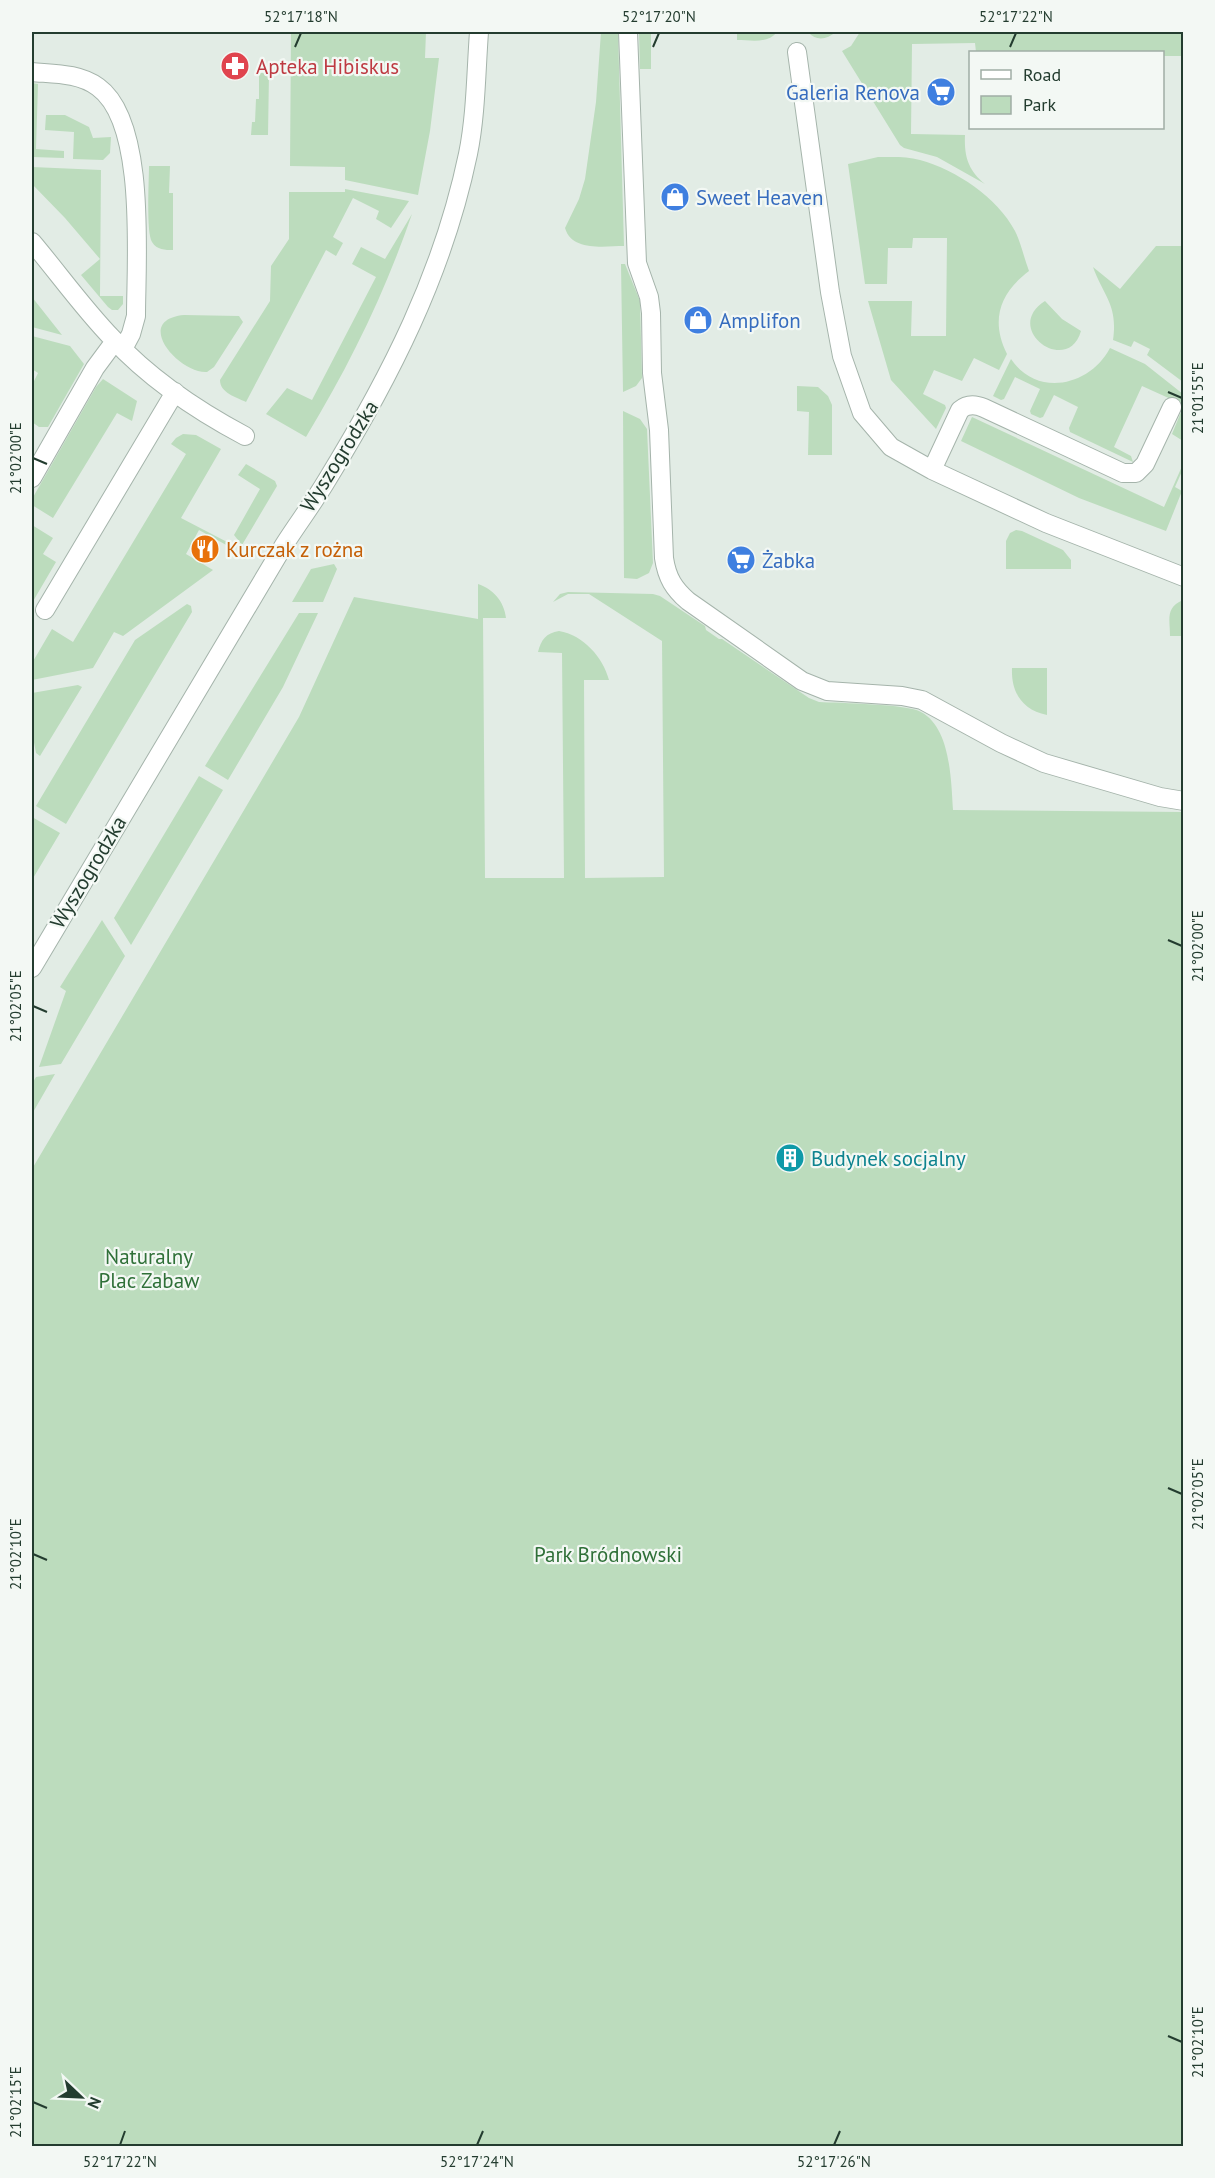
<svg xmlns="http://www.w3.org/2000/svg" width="1215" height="2178" font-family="'PT Sans',sans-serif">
  <rect width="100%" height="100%" fill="#e2ece5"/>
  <path fill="#bcdcbd" d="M291,32H426L425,58H439L430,131L418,195L345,180V167L290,166Z
    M601,32H618L624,246C605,246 572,252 565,228L579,199L585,179L596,102Z
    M639,32H651V69H640Z
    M737,32H777C768,44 751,40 737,40Z
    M808,32H836C827,39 817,42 808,32Z
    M860,32H1183V56H1163L1162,52H976L975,43L912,44L911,134L965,135C964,156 968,170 985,184L937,157L904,148L900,145L842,51L851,46Z
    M259,73H269L268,135H251L252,122H255L256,99H259Z
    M32,83L38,84L36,149L64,151V158L32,157Z
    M46,115H65L89,127L93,138L111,137L110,153L103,160L73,159L74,132L45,130Z
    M878,157C892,157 906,156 920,160C956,170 997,197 1015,231C1021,243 1024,258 1029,271C1000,293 990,320 1007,354L999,370L974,358L962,381L934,370L923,394L945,405L946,408L936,429L891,380L868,301H912L911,336H946L947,238H913L912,248H888L887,284H865L848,164Z
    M149,166H170L169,193H173V250C165,250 157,250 152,242C146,232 149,181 149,166Z
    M32,167L101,170L100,296H123V304L118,310H112L108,307L81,275L100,259L65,218L32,184Z
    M345,189L409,201L391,228L376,219L379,211L353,198L333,237L343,243L336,256L326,250L246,402C236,397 220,393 220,380L270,301L271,266L289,239V192H345Z
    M412,214C384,295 350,364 306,437L266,414L287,388L312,400L376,277L352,264L361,247L385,259Z
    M1156,246H1183V382L1147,355L1150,349L1134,341L1131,347L1113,340C1118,305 1104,297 1093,267L1120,289Z
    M621,264H625L640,301L642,378L636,386L623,392Z
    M32,297L62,335L32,327Z
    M1045,301L1062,319L1081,331C1068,377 1001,329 1045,301Z
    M184,315L239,316L243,322L214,367L207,372C179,374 132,320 184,315Z
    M32,336L70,346L84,364L48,427H39L32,422V385L38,373L32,369Z
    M1110,348L1145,364L1183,394L1184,405L1142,386L1114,447L1131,456L1133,462L1070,432L1069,428L1078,407L1054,395L1043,417L1040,418L1031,414L1030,411L1040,389L1015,377L1004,399L1001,400L993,396L1011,359C1037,398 1090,386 1110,348Z
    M103,379L137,401L132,421L117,413L53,518L32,505V499L96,387Z
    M797,386L818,387L828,396L832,405V455H808L809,412L797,411Z
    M1183,407L1184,441H1183L1172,434Z
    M623,411L640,419L647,429L653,563L649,573L637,579L624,578Z
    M972,417L1164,507L1183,464V469L1175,487L1182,491L1166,531L1079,498L961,441Z
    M183,434L196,435L221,449L181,518L229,543L228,546L199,530L186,554L213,570L123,636L114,632L93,668L32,680V663L52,629L73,642L186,454L171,444L176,438Z
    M246,464L275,481L277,486L242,545L234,535L260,489L238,475Z
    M32,525L53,538L43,554L56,562L32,603Z
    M1016,530L1022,531L1063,550L1071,560V569H1006V541L1010,533Z
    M334,564L337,569L323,602H292L311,569Z
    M478,584C493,589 504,601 506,618H483L485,878H564L562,653L538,652C541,640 546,633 559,631C583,635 603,657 609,680H584L585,878L664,877L662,641L589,594H568L553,602L560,594L568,592L653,594L660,596L705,626L706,630L719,639H722L809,698L819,702C839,703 908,704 921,712C951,728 951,781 953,810L1183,812V2146H32V1169L299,717L354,597L478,619Z
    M1183,600V636H1170C1170,619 1165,608 1183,600Z
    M187,604L191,606L192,612L66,824L36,806L135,640Z
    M299,613H318L283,687L228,780L205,766Z
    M1012,668H1047V715C1022,710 1011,692 1012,668Z
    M78,685L82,687L40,756L36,753L32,732V693Z
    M199,776L223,790L131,945L114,918Z
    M32,817L60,833L32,880Z
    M102,920L125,956L61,1064L39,1067L66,991L60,987Z
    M55,1074L32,1114V1084L36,1077Z"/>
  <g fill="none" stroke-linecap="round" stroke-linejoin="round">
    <g stroke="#a5b4ab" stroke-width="20">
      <path id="street" d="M628,32L637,263L649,297L651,313L652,373L659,430L664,558C667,578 674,589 688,601L802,681L827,691L902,696L922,700L1001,743L1044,763L1160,797L1184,801
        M797,52L830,292L842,356L862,413L891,447L932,470L1046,523L1184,577
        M32,72C54,74 79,73 98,87C147,122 136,261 136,316L131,334L123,349
        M32,242C59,274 83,308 112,338C149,378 196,410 245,436
        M932,470L960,410C967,404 975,404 984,408L1123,473H1136L1145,464L1172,407
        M32,478L95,368L115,341
        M45,610L175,392
        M32,968L284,545C298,523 314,502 327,480C390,377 443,274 468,154C476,115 476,72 479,32"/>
    </g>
    <use href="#street" stroke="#fff" stroke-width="18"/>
  </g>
  <path fill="none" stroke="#233c2f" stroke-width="2" d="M295,47L301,33M653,47L659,33M1010,47L1016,33M1168,392L1182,398M33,458L47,464M1168,940L1182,946M33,1006L47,1012M1168,1488L1182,1494M33,1554L47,1560M1168,2036L1182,2042M33,2102L47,2108M120,2145L125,2131M477,2145L483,2131M834,2145L840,2131"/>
  <defs>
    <g id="pharmacy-disc" transform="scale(1.5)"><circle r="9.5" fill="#e0444e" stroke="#f3f8f4"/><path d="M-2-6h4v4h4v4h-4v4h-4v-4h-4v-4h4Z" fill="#fff"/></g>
    <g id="supermarket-disc" transform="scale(1.5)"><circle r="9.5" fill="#3f7fe0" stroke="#f3f8f4"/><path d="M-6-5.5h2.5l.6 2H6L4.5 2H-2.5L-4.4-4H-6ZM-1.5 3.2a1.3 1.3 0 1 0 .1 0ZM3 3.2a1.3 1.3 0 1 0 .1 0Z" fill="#fff"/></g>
    <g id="shop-disc" transform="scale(1.5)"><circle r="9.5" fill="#3f7fe0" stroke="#f3f8f4"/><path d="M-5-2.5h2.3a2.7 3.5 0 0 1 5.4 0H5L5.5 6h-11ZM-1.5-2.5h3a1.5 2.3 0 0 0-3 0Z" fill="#fff"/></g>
    <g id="restaurant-disc" transform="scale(1.5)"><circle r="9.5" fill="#e8710a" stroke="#f3f8f4"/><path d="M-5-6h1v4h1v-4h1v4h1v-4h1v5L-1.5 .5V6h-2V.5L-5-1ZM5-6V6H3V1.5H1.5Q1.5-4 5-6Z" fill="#fff"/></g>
    <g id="building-disc" transform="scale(1.5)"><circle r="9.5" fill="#0f9aa8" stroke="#f3f8f4"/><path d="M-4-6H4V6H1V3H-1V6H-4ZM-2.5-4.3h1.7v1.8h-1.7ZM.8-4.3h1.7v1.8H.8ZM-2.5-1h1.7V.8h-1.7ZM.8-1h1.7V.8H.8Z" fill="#fff"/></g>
  </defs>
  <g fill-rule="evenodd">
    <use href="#pharmacy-disc" x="235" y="66"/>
    <use href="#supermarket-disc" x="941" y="92"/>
    <use href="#shop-disc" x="675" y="197"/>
    <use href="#shop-disc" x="698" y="320"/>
    <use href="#restaurant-disc" x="205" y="549"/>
    <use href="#supermarket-disc" x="741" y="560"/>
    <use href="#building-disc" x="790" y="1158"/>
  </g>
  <g text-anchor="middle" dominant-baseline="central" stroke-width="4.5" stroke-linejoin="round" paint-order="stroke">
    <g font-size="21" fill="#be3a42" stroke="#f3f8f4" text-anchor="start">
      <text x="256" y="66">Apteka Hibiskus</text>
    </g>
    <g font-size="21" fill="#366cbe" stroke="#f3f8f4" text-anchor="start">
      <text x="920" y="92" text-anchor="end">Galeria Renova</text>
      <text x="696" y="197">Sweet Heaven</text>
      <text x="719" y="320">Amplifon</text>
      <text x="762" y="560">Żabka</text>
    </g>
    <g font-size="21" fill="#233c2f" stroke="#f3f8f4">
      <text transform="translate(339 456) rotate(-58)">Wyszogrodzka</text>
      <text transform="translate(88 872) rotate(-59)">Wyszogrodzka</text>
    </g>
    <g font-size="21" fill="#c56008" stroke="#f3f8f4" text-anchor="start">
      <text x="226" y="549">Kurczak z rożna</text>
    </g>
    <g font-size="21" fill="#0d838f" stroke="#f3f8f4" text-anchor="start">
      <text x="811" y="1158">Budynek socjalny</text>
    </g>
    <g font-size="21" fill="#2f7038" stroke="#f3f8f4">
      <text x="149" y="1256">Naturalny<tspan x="149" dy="24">Plac Zabaw</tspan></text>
      <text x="608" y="1554">Park Bródnowski</text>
    </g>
  </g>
  <rect width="1215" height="2178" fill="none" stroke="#f3f8f4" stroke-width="66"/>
  <rect x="969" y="51" width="195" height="78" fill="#f3f8f4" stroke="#a0ada5" stroke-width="1.5"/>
  <rect x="981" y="70" width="30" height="9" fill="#ffffff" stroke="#a0ada5" stroke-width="1.5"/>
  <text x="1023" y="81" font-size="18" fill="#233c2f">Road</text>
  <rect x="981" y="96" width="30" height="18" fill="#bcdcbd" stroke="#a0ada5" stroke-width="1.5"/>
  <text x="1023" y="111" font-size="18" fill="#233c2f">Park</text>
  <g transform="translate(81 2097) rotate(113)" stroke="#f3f8f4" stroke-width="4.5" paint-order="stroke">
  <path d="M0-4.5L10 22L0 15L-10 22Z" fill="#233c2f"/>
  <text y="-9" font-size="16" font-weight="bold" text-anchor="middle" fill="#233c2f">N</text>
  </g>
  <rect x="33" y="33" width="1149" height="2112" fill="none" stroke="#233c2f" stroke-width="2"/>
  <g font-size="15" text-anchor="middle" fill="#233c2f">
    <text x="301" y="22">52°17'18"N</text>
    <text x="659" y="22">52°17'20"N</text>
    <text x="1016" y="22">52°17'22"N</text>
    <text transform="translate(1198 398) rotate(-90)" y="5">21°01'55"E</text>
    <text transform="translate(16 458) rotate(-90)" y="5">21°02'00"E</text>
    <text transform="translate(1198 946) rotate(-90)" y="5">21°02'00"E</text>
    <text transform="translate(16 1006) rotate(-90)" y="5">21°02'05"E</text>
    <text transform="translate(1198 1494) rotate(-90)" y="5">21°02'05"E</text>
    <text transform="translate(16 1554) rotate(-90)" y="5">21°02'10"E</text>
    <text transform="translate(1198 2042) rotate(-90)" y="5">21°02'10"E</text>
    <text transform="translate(16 2102) rotate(-90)" y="5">21°02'15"E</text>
    <text x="120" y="2167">52°17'22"N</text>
    <text x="477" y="2167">52°17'24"N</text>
    <text x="834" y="2167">52°17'26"N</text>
  </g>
</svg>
